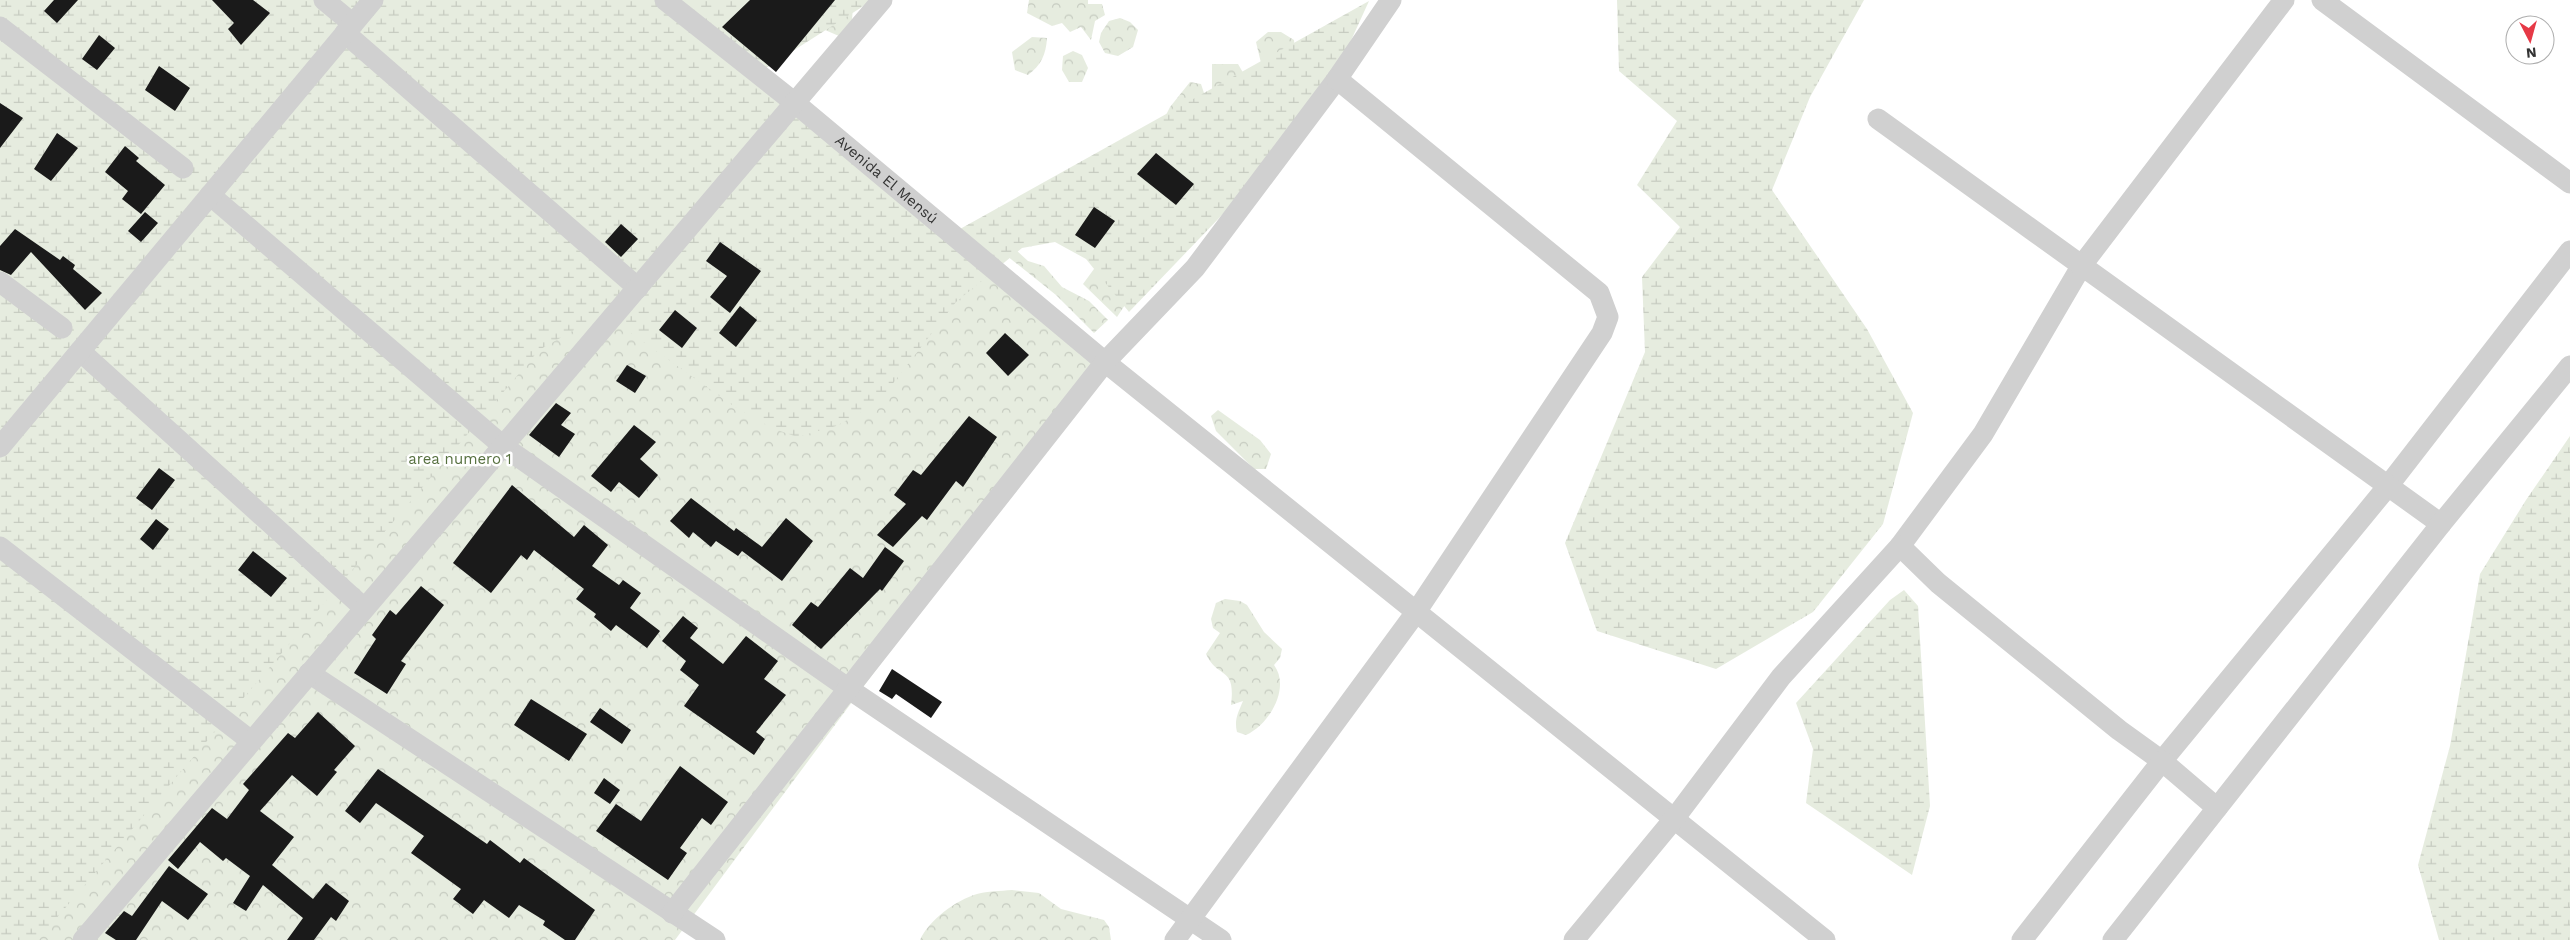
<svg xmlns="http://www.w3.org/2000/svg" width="2570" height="940" font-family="'Work Sans',sans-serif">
  <defs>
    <pattern id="forest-crowns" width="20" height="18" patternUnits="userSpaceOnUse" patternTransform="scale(1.25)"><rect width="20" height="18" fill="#e6ecdf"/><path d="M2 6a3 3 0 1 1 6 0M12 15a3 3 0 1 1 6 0" fill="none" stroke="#c6cbc0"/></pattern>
    <pattern id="wetland-marsh" width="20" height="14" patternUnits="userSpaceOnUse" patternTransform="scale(1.25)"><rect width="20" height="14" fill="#e6ecdf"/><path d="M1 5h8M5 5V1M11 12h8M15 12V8" fill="none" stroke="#c6cbc0"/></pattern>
  </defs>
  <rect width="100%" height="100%" fill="#fff"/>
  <path fill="url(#forest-crowns)" d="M0,0H668L1105,362L675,940H0Z
    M1029,0H1088V4H1102L1105,15L1095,21L1091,40L1081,27L1070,32L1062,23L1052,26L1027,13Z
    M853,6L852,20L839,36L825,30Z
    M1120,18L1130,22L1138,30L1133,47L1118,56L1105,53L1099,42L1101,33L1109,21Z
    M1268,32H1281L1294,40L1295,53L1261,63L1256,42Z
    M1032,37L1047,38C1046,55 1041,65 1028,75L1015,70L1012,52Z
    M1073,51L1082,55L1088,68L1082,82H1069L1062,70L1063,56Z
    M1212,64H1238L1245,76L1212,93Z
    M1190,82L1201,84L1204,93L1162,123L1170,107Z
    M995,231L1028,261L1044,266L1062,287L1089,301L1108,320L1094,333L1056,295L987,240Z
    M1121,232L1158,255L1117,317L1083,284Z
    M1218,410L1260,440L1271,454L1266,469H1254L1216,431L1211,416Z
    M1225,599L1240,601L1247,605L1264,632L1282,649L1280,658L1274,665C1291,688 1269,725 1246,735L1237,732C1234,720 1238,713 1243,701L1231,705C1236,665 1218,680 1206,654L1220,633L1213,628L1211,619L1216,603Z
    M1012,890L1039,893L1061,909L1104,920L1109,927L1111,940H920C929,920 956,900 977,894C988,891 1000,891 1012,890Z"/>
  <path fill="url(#wetland-marsh)" d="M0,0H873L758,73L951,234L1369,1L1322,104L1244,192L1129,312L1086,259L1055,242L1022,248L956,302L877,404L836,426L797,437L772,428L735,407L611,319L576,329L539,350L38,940H0Z
    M1617,0H1864L1810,97L1772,190L1867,329L1913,413L1883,524L1813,612L1716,669L1597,631L1565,543L1645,352L1642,277L1680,227L1637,185L1677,121L1619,71Z
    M2570,436V940H2439L2418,865L2450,746L2480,574L2526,500Z
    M1904,590L1918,606L1930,806L1912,875L1806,803L1813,749L1796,703L1890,600Z"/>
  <path fill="#1a1a1a" d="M54,0H78L57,23L44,11Z
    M212,0H253L270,13L241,45L228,29L234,23Z
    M750,0H835L776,72L722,27Z
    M99,35L115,48L97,70L82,59Z
    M159,66L190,88L175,111L145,90Z
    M0,103L23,118L0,148Z
    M57,133L78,148L51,181L34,169Z
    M125,146L139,158L136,161L165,185L141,214L122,199L128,191L105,172Z
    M1156,153L1194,184L1176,205L1137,174Z
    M1094,207L1115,221L1095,248L1075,235Z
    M145,212L158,223L141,242L128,231Z
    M621,224L638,239L621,257L605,242Z
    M15,229L60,260L63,256L75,265L73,269L102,293L85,310L31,252L11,275L0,270V246Z
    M720,242L761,271L730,313L710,297L727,276L706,261Z
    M740,306L757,320L736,347L719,333Z
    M675,310L697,328L682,348L659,330Z
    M1005,333L1029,355L1008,376L986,353Z
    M627,365L646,376L635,393L616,381Z
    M556,403L571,413L561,425L575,434L559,457L529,435Z
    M969,416L997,437L963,487L956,481L927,520L922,516L893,547L877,535L906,504L894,495L913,470L921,475Z
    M634,425L656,442L640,459L658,475L639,498L619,482L611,492L591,476Z
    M159,468L175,480L152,510L136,498Z
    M512,485L574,537L584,525L608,545L592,566L619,585L623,580L641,593L630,608L660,631L647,648L616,625L611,631L594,617L596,614L576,599L584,589L534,550L527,560L521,555L491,593L453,563Z
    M691,498L734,531L736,528L762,547L786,518L813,541L782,581L742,551L738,556L716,541L711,547L693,532L689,538L670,521Z
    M156,519L169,529L153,550L140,539Z
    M885,547L904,561L882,591L880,589L821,649L792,625L811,602L818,607L850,568L863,578Z
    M253,551L287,578L271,597L238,570Z
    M421,586L444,605L401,661L406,664L387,694L354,673L376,639L372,635L390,610L396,615Z
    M683,616L698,628L690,638L723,664L746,636L778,661L764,679L786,695L756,732L765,739L754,755L684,706L699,685L680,670L686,661L662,641Z
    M892,669L942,702L931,718L896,694L892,699L879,691Z
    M531,699L587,734L569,761L514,725Z
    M600,708L631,730L622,744L590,722Z
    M318,712L355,746L334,770L337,772L317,796L292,775L260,811L294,837L272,865L313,899L326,883L349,901L336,921L331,917L314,940H287L303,918L263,885L246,911L233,903L250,876L226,858L223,861L200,842L178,869L168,860L212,808L227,819L249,790L243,784L288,733L295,738Z
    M680,766L728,802L711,825L702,818L680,848L687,853L668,880L596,831L616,804L641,821Z
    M378,769L487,844L490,840L520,863L524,858L595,910L575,940H565L543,925L545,921L519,905L509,918L484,900L473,914L453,899L461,889L411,853L424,836L376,803L360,823L345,811Z
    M604,778L620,790L610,804L594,793Z
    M169,866L208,894L188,920L162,901L136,940H116L105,933L124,911L132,916Z"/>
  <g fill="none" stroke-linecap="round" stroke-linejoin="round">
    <g stroke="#d0d0d0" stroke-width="21">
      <path d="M324,0L353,24"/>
      <path id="s1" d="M665,0L795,103L1105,362L1825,940"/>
      <path d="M2284,0L2082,265L1983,434L1900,546L1938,583L2119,730L2162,761L2388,486L2570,251"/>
      <path d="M2322,0L2570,183"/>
      <path d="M0,27L183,168"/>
      <path d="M345,33L638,288"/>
      <path d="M1878,119L2441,524"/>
      <path d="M210,195L503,446L849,689L1221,940"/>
      <path d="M0,282L62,328"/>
      <path d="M80,351L364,608"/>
      <path d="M0,447L373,0"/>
      <path d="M0,547L251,741"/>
      <path d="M309,673L715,940"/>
      <path d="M672,913L1105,362L1195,268L1337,79L1391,0"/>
      <path d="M83,940L882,0"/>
      <path d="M1175,940L1414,615L1602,333L1608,317L1599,293L1337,79"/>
      <path d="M1574,940L1674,819L1781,677L1900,546"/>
      <path d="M2022,940L2162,761L2217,808"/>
      <path d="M2113,940L2441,524L2570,366"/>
    </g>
  </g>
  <g text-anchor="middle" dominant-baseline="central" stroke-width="5" stroke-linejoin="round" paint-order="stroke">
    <g font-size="15" fill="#333" stroke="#fff">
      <text stroke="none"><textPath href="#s1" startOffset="285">Avenida El Mensú</textPath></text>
    </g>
    <g font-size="15" fill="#56703f" stroke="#fff">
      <text x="460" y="459">area numero 1</text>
    </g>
  </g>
  <g transform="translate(2530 40) rotate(174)"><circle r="24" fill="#ffffff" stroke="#adadad"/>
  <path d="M0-4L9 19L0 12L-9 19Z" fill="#e63946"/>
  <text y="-8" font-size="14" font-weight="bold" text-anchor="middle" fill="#333333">N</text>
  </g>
</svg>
